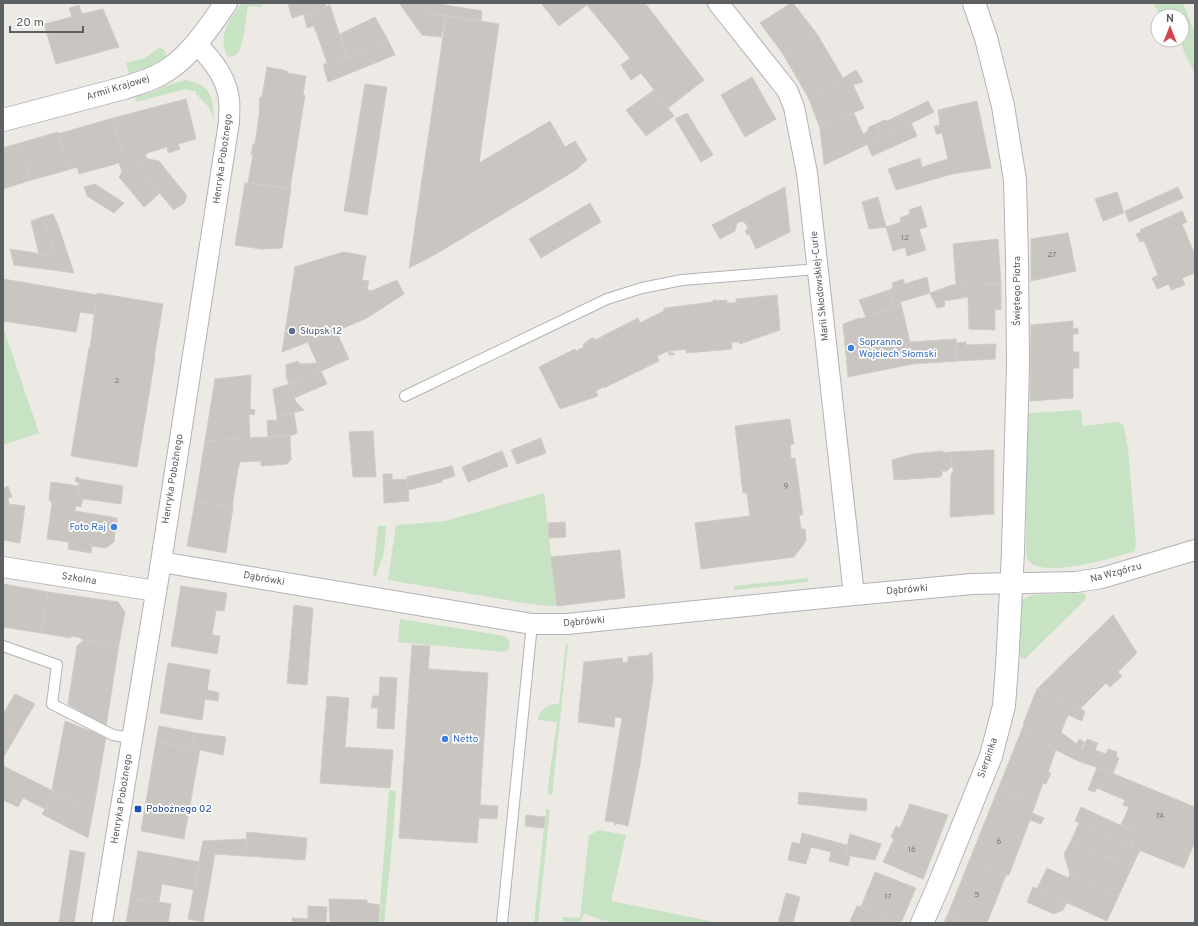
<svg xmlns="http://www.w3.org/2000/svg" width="1198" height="926" font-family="Overpass,sans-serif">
  <rect width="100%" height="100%" fill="#edeae5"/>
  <path fill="#c8e2c4" d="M242,3H263L262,7L248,6C246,18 244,41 239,51C236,55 233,57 228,57C216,36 230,19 242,3Z
    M1153,3H1183L1195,34V73L1185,54L1180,40H1182V16H1161Z
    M160,47L166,52L165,57L150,66L129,74L126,63L145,58Z
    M185,80C209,83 214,97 214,119L208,106L196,94V91H192L186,89L136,102L135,97L155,91L168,85Z
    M3,330H4L39,433L3,445Z
    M1081,410L1083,426L1118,422L1122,424L1124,427L1128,448L1136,543L1135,551C1115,558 1051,576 1032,564C1027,561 1027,556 1026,551L1027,415L1030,413Z
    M544,493L557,606H547L530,604L388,580L396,525L445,521Z
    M378,526H386L385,543L383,556L376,576H373Z
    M808,578V582L734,590V586Z
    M1084,593L1086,596L1085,600L1025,659L1021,658L1020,655V604L1022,600L1031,595Z
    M400,619L505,636C510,640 511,644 508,650L504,652L398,642Z
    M566,643L568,645L552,795L547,794L557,722L538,720C540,708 548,704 559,704Z
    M389,790L396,791L392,846L384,923H379L381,904L380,903Z
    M546,809L550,810L538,923H534Z
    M599,830L626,835L611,901L720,923H614L602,920L601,923H600L601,920L584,913L580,923H564L562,917L580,918L589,835Z"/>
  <path fill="#c9c5c1" stroke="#d1cbc4" d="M288,3H325L326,7L292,18Z
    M399,3H422L429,13L446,16L441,37L422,35Z
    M422,3H433L482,11L481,21L429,13Z
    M541,3H585L587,5L559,26Z
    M590,3H645L704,80L668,108L641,73L631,80L621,65L630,58L587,5Z
    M791,3H793L817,34L783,54L760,23Z
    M79,5L82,14L103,9L119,47L56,64L44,24L72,17L69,8Z
    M330,5L347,58L328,65L314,26L307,28L304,15Z
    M446,16L499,24L479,163L550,121L565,147L575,141L587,160L576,170L436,254L409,268Z
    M375,17L388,40L347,58L340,34Z
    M817,34L843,78L809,99L783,54Z
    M388,40L395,55L328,82L323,65L327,63L328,65L347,58Z
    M267,67L287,71V73L306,76L303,95H305L290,189L248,183L253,155H251L253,144H255L260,108H259L260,97H262Z
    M856,70L863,82L853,85L864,108L820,128L809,99Z
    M752,77L776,119L745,137L721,95Z
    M365,84L387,87L367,215L344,211Z
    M654,90L674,116L646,136L626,110Z
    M186,99L196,139L178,144L180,149L168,153L167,147L147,153L145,156L148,159L138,168L122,150L113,118Z
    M928,101L934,112L881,138L876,124L884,120L887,121Z
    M977,101L991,168L952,174L896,190L888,169L920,158L922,167L948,159L942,133L936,134L934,126L940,125L938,110Z
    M687,113L713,155L701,162L675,119Z
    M854,113L863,134L867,132L869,127L876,124L881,138L824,165L820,128Z
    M113,118L122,150L160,193L144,207L119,177L122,172L119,163L79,174L77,167L68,170L58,134Z
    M911,123L917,136L872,156L867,144Z
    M58,132L68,170L31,180L20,143Z
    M20,143L31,180L3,189V148Z
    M148,159L159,161L187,196L184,203L174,210L138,168Z
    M245,183L291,189L282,248L261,249L235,245Z
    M95,184L124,203L114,213L87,196L84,187Z
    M785,187L790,232L756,249L749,234L747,235L745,231L748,229L746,224L742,221L737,223L735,231L720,239L712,225Z
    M1178,187L1183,198L1129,222L1125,211Z
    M1117,192L1124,213L1103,221L1095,199Z
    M878,197L886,227L869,229L862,202Z
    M590,203L601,222L541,258L529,239Z
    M921,206L927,227L919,229L926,250L907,256L905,247L893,251L886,227L901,222L900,218L910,214L909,210Z
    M1182,211L1187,222L1182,224L1195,255V273L1182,278L1185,285L1171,290L1169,284L1157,289L1152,278L1158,275L1144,241L1140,242L1136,234L1141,232L1140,230Z
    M53,214L59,228L74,273L60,271L42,217Z
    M42,217L55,256L39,254L31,221Z
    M1068,233L1076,271L1031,281V239Z
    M998,239L1001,284L956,285L953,244Z
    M10,249L55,256L60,271L14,265Z
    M343,252L366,256L362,280L369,281L367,290L371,291L397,280L404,294L367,318L308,343V342L282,352L295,267Z
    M927,277L930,293L900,302L901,304L895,306L889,290L893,288L892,283L903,279L905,284Z
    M3,279L97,295L94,314L80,312L76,332L3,321Z
    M1001,284V310L995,309V330L969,329L968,297L944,301L945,306L937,308L930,293L952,285Z
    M889,290L895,306L866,317L859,300Z
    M97,293L163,304L154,358H155L137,467L71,456L89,348H90Z
    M777,295L780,330L740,344V342H731L732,349L686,353V349L670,351V353H674V355H669L668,351L657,356L659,361L604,388L603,387L596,391L598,396L560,409L539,367L575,349L576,351L584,347L583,344L592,338H594L595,340L638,318L640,323L664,311V308L713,302V300H716V301L727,300V303H736V299Z
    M901,304L910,342L913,364L848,377L843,324L860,318V319L875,314Z
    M1073,321V329L1078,328V334H1073V352H1079V368H1073V398L1030,401L1031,325Z
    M336,331L349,359L321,371L308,343Z
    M956,339L957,361L913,364L910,342Z
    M966,342V345L996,344L995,359L957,361L956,343Z
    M298,361L300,364L317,363L321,371L289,384L286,376V365Z
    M321,371L327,384L294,398L289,384Z
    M251,375L250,409L255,410L254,415L249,414L250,438L205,441L215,379Z
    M289,384L296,402L304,410L277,417L273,389Z
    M294,413L297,433L290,436L268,437L267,420L277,421V417Z
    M790,419L794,444L790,445L791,459L795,458L803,515H799L801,529H805L806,541L794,557L701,569L695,523L750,516L747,493H743L735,426Z
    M373,431L376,477H353L349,432Z
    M290,436L291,460L287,464L261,466V461L240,462L238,469L232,507L195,502L205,441L250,438Z
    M541,438L546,453L517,464L511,450Z
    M994,450V514L950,517L951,474L954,470L951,467V452Z
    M502,451L508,466L468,482L462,467Z
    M943,451V453L951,452V467L947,471H942V475L940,477L894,480L892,460L913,454Z
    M452,466L455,476L442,480V482L408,490L407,477Z
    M383,474H392V480L408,479L409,501L384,503Z
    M76,477L80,478V479L123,486L121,504L77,498L79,483L75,481Z
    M51,482L79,486L77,498H83L81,507L76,506L75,511L117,518V531L115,530L114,542L106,548L92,546L91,553L68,549L69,542L47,539L52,503L49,499Z
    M3,484L4,488L8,486L12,497L8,498L9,504L25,506L20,543L3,540Z
    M195,502L233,507L226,553L187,546Z
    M565,522L566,537L549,538L548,523Z
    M620,550L625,598L557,606L551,557Z
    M3,584L48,592L41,633L3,627V629Z
    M181,586L227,593L224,611L216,610L212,635L220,636L217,654L171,646Z
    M48,592L118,602L125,612L119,644L84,640L78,637L71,636V638L41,633Z
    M294,605L313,608L307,685L287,683Z
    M1113,615L1137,653L1118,672L1122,676L1110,687L1106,683L1080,709L1037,689Z
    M84,640L119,644L106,727L68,704L77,646Z
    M412,645L430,646L428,669L488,673L480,805L498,806L497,819L479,818L477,843L399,838Z
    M650,653H652L653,679L640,764L628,826L616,823V825L614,824V822L605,821L622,718L615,717L614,727L578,722L584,662L622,658L623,663L628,662V657L650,655Z
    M168,663L210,670L207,690L217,692L219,694L218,701L205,699L202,720L160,713Z
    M380,677L397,678L394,729L377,728L378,708H371L373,696H379Z
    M1037,689L1085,711L1082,721L1068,715L1061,732L1076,744L1080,739L1085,743L1081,748L1083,749L1078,761L1056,750L1023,727L1024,724H1023Z
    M15,694L35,704L17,734L3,727V714Z
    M327,696L349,698L345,747L393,750L390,788L320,783Z
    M65,721L106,737L93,812L52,790Z
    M159,726L196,733L191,748L156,742Z
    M3,727L17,734L3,758Z
    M1023,727L1056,750L1048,772L1051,773L1046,784L1043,783L1036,803L998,789Z
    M196,733L226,737L223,755L191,748Z
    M1087,739L1098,743L1095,750L1106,754L1108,749L1117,752L1116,757L1119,758L1113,773L1078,761Z
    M156,742L200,749L184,839L141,831Z
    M3,766L55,792L45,809L23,798L18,807L3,800Z
    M1097,767L1195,807V841L1184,868L1131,847L1137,833L1121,825L1129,807L1123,805L1125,800L1097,788L1095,792L1088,790Z
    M998,789L1036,803L1032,813L1044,818L1041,824L1030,820L1009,875H1006L970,859Z
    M55,792L93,812L88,838L42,814Z
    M799,792L867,799L866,811L798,804Z
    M910,804L948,815L923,879L883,862L894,839L891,837L896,826L900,828Z
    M1081,807L1137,833L1131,847L1075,821Z
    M526,815L545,817L544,828L525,826Z
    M1079,823L1131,847L1140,850L1132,867L1108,857L1107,858L1071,841Z
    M247,832L307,838L305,860L245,856Z
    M802,833L847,845L845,855L850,857L848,866L829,861L831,852L811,847L806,864L788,860L792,842L800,844Z
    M850,834L881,844L875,860L845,855Z
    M247,839L245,856L215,854L203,922L188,919L203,841Z
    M1071,841L1107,858L1108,857L1132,867L1118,897L1070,874L1064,854Z
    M70,850L85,853L74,923H59Z
    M138,851L200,862L194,890L162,884L159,902L130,899Z
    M970,859L1006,875L987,923H966L948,914Z
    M1047,868L1068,878L1070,874L1118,897L1107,921L1037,889Z
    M875,872L916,888L901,923L861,907Z
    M1033,887L1067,902L1063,910L1054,914L1027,902Z
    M786,893L800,897L793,923H778Z
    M130,899L159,902L171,904L168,923H126Z
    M329,899L367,900V903L380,905L378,923H330Z
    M308,906L327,907L326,923H292V918L308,919Z
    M857,906L861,907L900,923H849Z
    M948,914L966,923H944Z"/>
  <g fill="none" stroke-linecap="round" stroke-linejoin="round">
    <g stroke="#b0b2b5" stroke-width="12">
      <path id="lane" d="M405,396L607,299L642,288L682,280L818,269
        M3,646L57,665L52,704L113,735L131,738
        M502,923L532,624"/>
    </g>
    <g stroke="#b0b2b5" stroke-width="22">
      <path id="street" d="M718,3L787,90L794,107L807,173L854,595
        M161,562L532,624H567L854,595L972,584L1076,582L1102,578L1195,550
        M3,567L156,591
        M102,923L161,562L229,122C229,115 230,107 229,100C227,78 212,59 196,44"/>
    </g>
    <g stroke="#b1b4b8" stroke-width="24">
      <path id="secondary" d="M3,120L124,88C136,84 148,81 159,75C189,59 207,30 226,3
        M922,923L938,887L991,756L1004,706L1007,666L1013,552L1018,365L1017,259L1015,180L1003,106L986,38L974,3"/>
    </g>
    <use href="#lane" stroke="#fff" stroke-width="10"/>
    <use href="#street" stroke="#fff" stroke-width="20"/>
    <use href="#secondary" stroke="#fff" stroke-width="22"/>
  </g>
  <circle fill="#5c6f8a" stroke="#fff" stroke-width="1.5" cx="292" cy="331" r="4"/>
  <g fill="#3f7fe0" stroke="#fff" stroke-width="1.5">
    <circle cx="851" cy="348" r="4"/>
    <circle cx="114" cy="527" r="4"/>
    <circle cx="445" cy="739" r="4"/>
  </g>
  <rect fill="#1a4fb4" stroke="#fff" stroke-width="1.5" x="134" y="805" width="8" height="8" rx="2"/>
  <g text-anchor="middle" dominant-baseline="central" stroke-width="3.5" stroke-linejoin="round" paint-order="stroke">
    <g font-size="8" fill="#77797a">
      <text x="905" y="238">12</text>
      <text x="1052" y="255">27</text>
      <text x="117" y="381">2</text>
      <text x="786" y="486">9</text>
      <text x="1160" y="816">7A</text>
      <text x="999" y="842">6</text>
      <text x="912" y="850">16</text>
      <text x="977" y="895">5</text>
      <text x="888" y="897">17</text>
    </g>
    <g font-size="10" fill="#5c6063" stroke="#fff">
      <text transform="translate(118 88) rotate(-17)">Armii Krajowej</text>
      <text transform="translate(223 159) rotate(-82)">Henryka Pobożnego</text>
      <text transform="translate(820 286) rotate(-96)">Marii Skłodowskiej-Curie</text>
      <text transform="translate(1017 291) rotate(-90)">Świętego Piotra</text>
      <text transform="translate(173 479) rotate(-81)">Henryka Pobożnego</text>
      <text transform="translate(1116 573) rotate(-15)">Na Wzgórzu</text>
      <text transform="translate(79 579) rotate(9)">Szkolna</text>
      <text transform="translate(264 579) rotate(10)">Dąbrówki</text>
      <text transform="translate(907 590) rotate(-5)">Dąbrówki</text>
      <text transform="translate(584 622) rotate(-5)">Dąbrówki</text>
      <text transform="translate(988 758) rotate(-71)">Sierpinka</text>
      <text transform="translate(122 799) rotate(-81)">Henryka Pobożnego</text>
    </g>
    <g font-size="10" fill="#4e5e75" stroke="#fff" text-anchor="start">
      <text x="300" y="331">Słupsk 12</text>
    </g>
    <g font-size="10" fill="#366cbe" stroke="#fff" text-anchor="start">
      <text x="859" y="342">Sopranno<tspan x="859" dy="12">Wojciech Słomski</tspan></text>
      <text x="106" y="527" text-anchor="end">Foto Raj</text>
      <text x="453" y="739">Netto</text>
    </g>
    <g font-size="10" fill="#164399" stroke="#fff" text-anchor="start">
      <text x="146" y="809">Pobożnego 02</text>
    </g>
  </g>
  <rect width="1198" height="926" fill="none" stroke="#5c6063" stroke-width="8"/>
  <g transform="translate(1170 28)"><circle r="19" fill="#ffffff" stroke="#bebfc1"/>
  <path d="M0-3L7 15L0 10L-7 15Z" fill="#d4444b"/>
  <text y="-6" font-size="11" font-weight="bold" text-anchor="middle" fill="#5c6063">N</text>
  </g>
  <path d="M10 26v6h73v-6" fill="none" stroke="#5c6063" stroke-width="2"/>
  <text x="16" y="26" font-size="12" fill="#5c6063" stroke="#ffffff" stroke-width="3" paint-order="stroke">20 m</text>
</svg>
